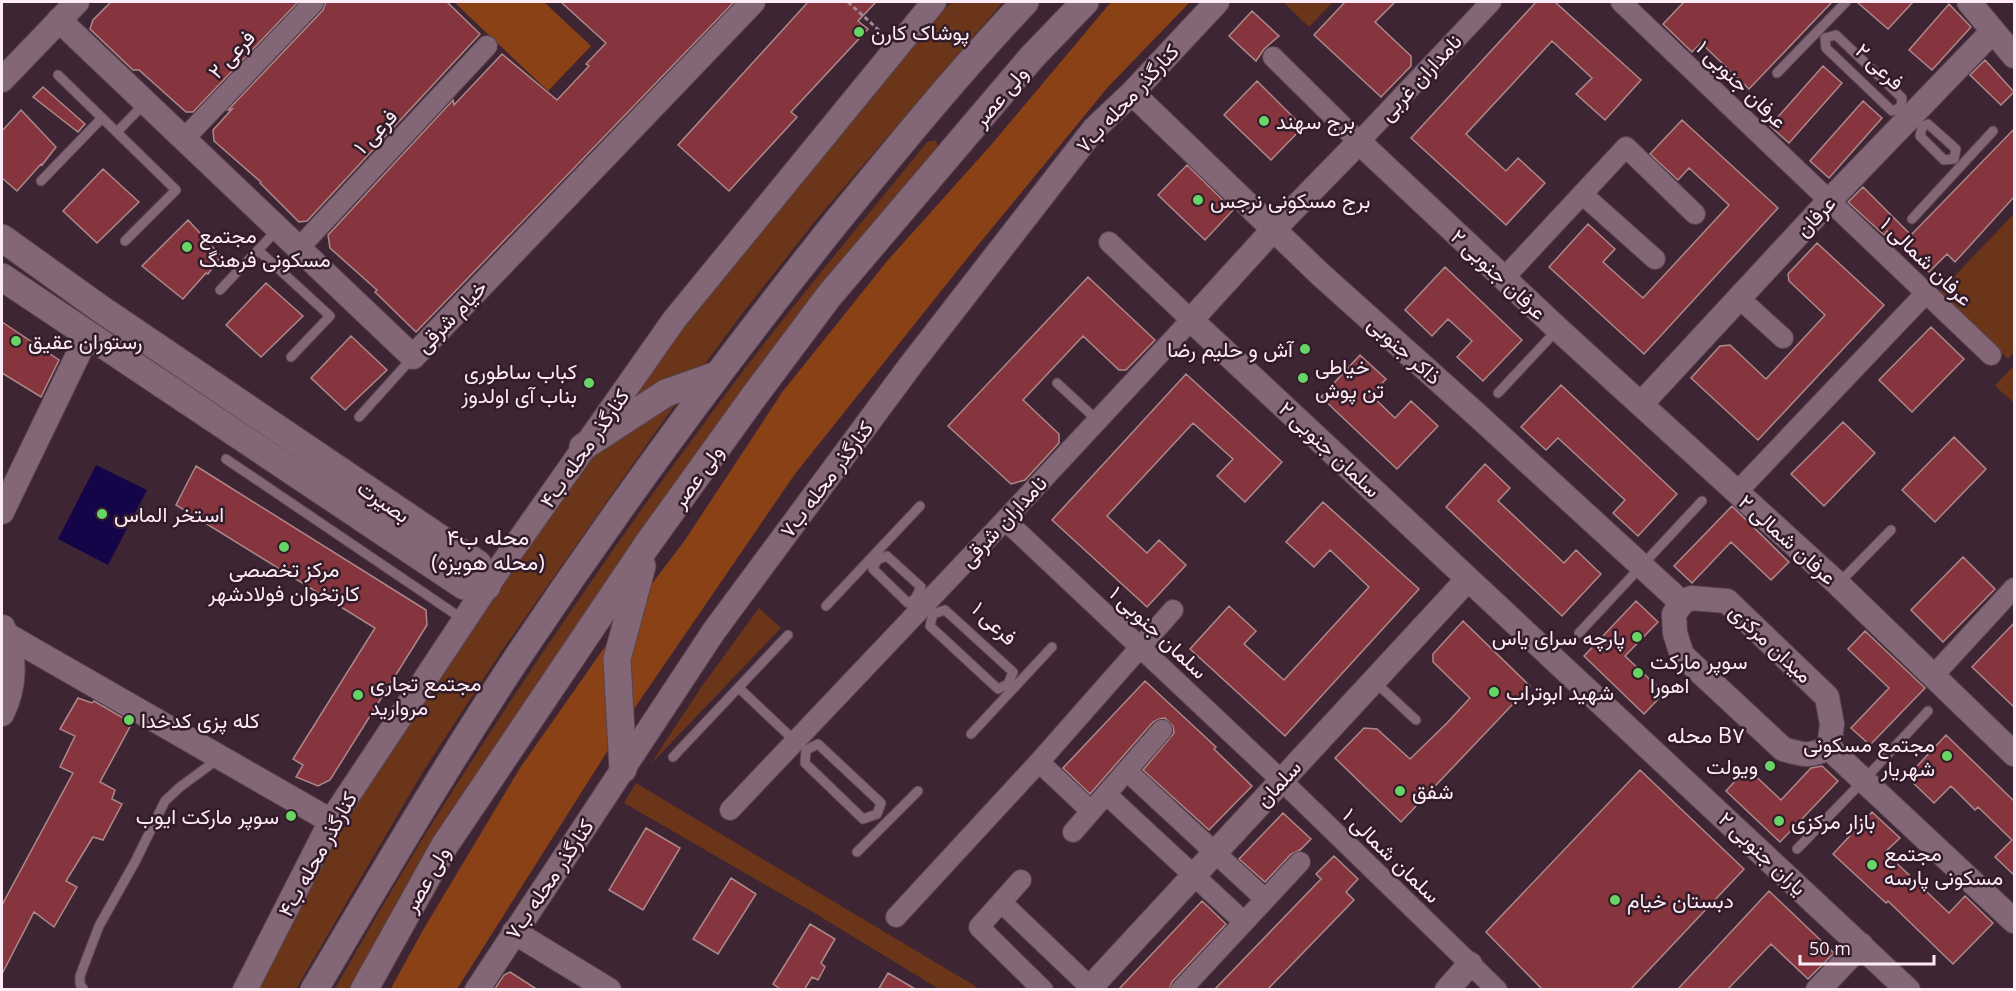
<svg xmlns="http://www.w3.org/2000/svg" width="2016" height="991" font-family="'Open Sans',Vazirmatn,sans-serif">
  <rect width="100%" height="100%" fill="#3e2533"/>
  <path fill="#6a3518" d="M951,2H1003L816,220L738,319L659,427L501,652L424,770L296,989L247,990L314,872L420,702L659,354L828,145L907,55Z
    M1283,2H1333L1309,27Z
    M935,140L940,149L390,924L351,989L334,990C370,928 405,866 443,806C529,670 620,536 716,407C783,316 856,230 927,142Z
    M2014,214V353L2008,359L1938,293Z
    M2014,365V403L1995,386Z
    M759,608L781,628L650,765L702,686Z
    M636,783L980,989H939L816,914L624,803Z"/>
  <path fill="#894115" d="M454,2H544L591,46L548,91Z
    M1111,2H1190L1108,87L961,266L795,474L636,706L457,989L390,990L423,930L520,768L611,638L685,540L783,391L888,260L991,145Z"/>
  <path fill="#140548" d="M96,465L147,490L108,565L58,539Z"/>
  <path fill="#86353e" stroke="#ac898a" stroke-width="1.5" d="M111,2H298L193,112H186L139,70H133L90,29L93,20Z
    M326,2H447L480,34L307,221L299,222L260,183L261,182L214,141L213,130L232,109L228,110L323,10Z
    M561,2H734L416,332L375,292L377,290L330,248L328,235L453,100L454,105L502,54L557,100L589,66L586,64L606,43Z
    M808,2H876L858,21L868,29L791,112L797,117L729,191L678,145Z
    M1345,2H1395L1375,22L1411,56V66L1381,97L1314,35Z
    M1536,2H1555L1641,80L1605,120L1576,94L1592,78L1552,41L1466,134L1506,171L1518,158L1545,183L1506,225L1411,138Z
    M1684,2H1832L1749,89L1701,43L1692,52L1663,24Z
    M1857,2H1913L1888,29Z
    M1949,4L1971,27L1932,70L1909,50Z
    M1252,11L1279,36L1264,49L1256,61L1229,36Z
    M1985,60L2014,92L2001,105L1970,75Z
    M1823,66L1842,83L1789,143L1770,126Z
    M1257,81L1303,127L1271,160L1224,115Z
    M43,87L85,124L78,132L33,97Z
    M1863,101L1882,118L1829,178L1810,161Z
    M21,110L56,147L42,165L41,164L17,191L2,178V131Z
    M1682,120L1778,208L1644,354L1549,267L1588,224L1615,249L1603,262L1643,298L1729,205L1689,168L1678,180L1650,154Z
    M2014,129V197L1955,262L1947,254L1929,272L1887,231L1884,235L1848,202L1863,187L1911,235Z
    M1187,165L1233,210L1205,240L1158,195Z
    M103,169L139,202L97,243L63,211Z
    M188,220L221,256L208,274L206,273L183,299L142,266Z
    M1817,243L1884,305L1758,440L1691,378L1720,346L1730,345L1766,379L1825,315L1789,281L1788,274Z
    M1445,267L1522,340L1483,381L1457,357L1472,341L1448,319L1432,336L1405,310Z
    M1088,277L1155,340L1126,370H1119L1083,336L1023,400L1059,434V443L1025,480L1011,484L948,426Z
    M266,283L303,316L261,357L226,325Z
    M2,322L59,360L41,397L2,373Z
    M1931,327L1964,359L1912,412L1879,380Z
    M351,336L387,370L345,410L311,378Z
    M1360,355L1386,379L1371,395L1395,418L1411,401L1438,426L1397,469L1321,397Z
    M1186,374L1282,462L1245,502L1217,476L1233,459L1193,423L1107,516L1147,553L1159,540L1186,565L1147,607L1052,520Z
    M1561,385L1677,494L1638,536L1613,513L1625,500L1558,438L1546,450L1521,427Z
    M1843,422L1875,453L1824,506L1791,474Z
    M1954,437L1986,469L1935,522L1902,490Z
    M1485,464L1510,488L1498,501L1564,563L1576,550L1601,574L1562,616L1446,507Z
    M196,466L426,610L427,625L330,780L318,786L296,777L303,765L293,759L375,628L176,505Z
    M1323,502L1419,589L1285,736L1190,649L1229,606L1256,631L1244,644L1284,680L1369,587L1330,550L1314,567L1286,542Z
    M1732,506L1789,562L1771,580L1731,542L1692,583L1674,566Z
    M1963,557L1995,589L1943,642L1911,610Z
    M1636,601L1658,622L1625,656L1664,693L1644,714L1584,656Z
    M1463,621L1530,686L1401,822L1335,758L1364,728L1377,729L1410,759L1447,723L1470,698L1433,662V654Z
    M2014,623V707L1972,667Z
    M1865,631L1925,688L1870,745L1851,728L1889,688L1848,649Z
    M1145,681L1216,747L1214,749L1252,786L1209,830L1143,770L1174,733L1173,726L1165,718L1159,719L1153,722L1090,794L1063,768Z
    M78,698L92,703L94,701L132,723L100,782L115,790L112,799L122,804L103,840L93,837L66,881L77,887L54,927L34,912L2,974V905L73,773L60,767L75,736L60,729Z
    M1946,735L2014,801V875L1995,857L2012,840L1978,807L1975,810L1951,786L1934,803L1907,777Z
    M1822,766L1838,781L1780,842L1726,791L1747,768L1781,800L1811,768Z
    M1640,770L1744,869L1630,990H1543L1486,932Z
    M1872,812L1900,838L1885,852L1949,913L1965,896L1993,923L1953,964L1888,901L1886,903L1833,854Z
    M1283,813L1311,839L1300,850L1291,854L1265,882L1239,859Z
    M646,828L680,848L643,910L609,890Z
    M1334,856L1358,879L1346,892L1354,900L1267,990H1214L1321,879L1316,874Z
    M731,878L756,894L718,954L693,939Z
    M1769,891L1834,953L1808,979L1771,944L1727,990H1677Z
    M1202,901L1226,924L1172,982L1169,990H1118Z
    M810,924L835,939L821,963L825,967L818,980L812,977L804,990H782L773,984Z
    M510,972L538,990H494L504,975Z
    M888,973L917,990H878Z"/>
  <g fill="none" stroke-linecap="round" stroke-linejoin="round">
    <g stroke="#58434f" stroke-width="11">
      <path id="service" d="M1825,38L1836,35L1902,98L1901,107
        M1825,38L1826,48L1892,111L1901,107
        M1777,73L1846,2
        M58,75L176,190L125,241
        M1922,127L1928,124L1956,149L1954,159
        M1922,127L1920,136L1944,160L1954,159
        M117,132L144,104
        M41,181L102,118
        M1912,219L1993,131
        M258,250L330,316L291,357
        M220,290L278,229
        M1057,383L1097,420
        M1498,393L1558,329
        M359,417L413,357
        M226,459L464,620
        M887,556L921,587L915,599L908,603L873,569L877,560Z
        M1838,584L1891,530
        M826,606L920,506
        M945,610L1013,672L1008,684L998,689L930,626L933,614Z
        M1579,633L1702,501
        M1375,682L1416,720
        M739,688L797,743
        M971,734L1052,647
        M806,750L818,744L881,803L877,814
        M806,750L805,763L863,819L877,814
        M673,757L788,635
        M1797,849L1863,781L1928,711
        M857,852L918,791
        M84,990L80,984V976L99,926L135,862L165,801L180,787L218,759"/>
    </g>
    <g stroke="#58434f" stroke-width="22">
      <path id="minor" d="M1621,2L1991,355
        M1273,57L1359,142L1491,2
        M184,139L314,2
        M1582,194L1655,259
        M299,248L487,46
        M1504,278L1626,147L1695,214
        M1739,298L1783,338
        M1737,492L1926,293
        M1005,520L1281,780L1497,990
        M1933,676L2014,588
        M1039,762L1091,811
        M1127,771L1265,899
        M1107,795L1244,922
        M730,810L1005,520L1191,320L1109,242
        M1073,832L1162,730
        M1021,880L979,927L1043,990
        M1001,902L1090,987
        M896,917L1039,762L1173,610
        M1181,990L1300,862"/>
    </g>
    <g stroke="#58434f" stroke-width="26">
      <path id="tertiary" d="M1969,2L2014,56
        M59,20L413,357L753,2
        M2,80L77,2
        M1132,93L1320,274L1476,414L1682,603
        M1641,404L1829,201L1993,31
        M2,512L88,334
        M1691,598L1727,601L1827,697L1832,724L1829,748C1808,757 1804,755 1783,749L1682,655L1675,633L1674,614L1682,603Z
        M7,635L331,821
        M2,714C15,688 17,655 3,627
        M1829,748L2014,921
        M514,932L609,990
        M245,990L331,821L487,586L674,320L934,2
        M477,990L714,631L910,366L1094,129L1132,93L1217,2
        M1088,990L1468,579
        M1447,990L1470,964
        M1818,990L1861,945
        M1908,990L1191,320L1273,230L1359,142L1558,329L1838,584L2014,754"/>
    </g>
    <g stroke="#58434f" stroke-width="29">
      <path id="secondary" d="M2,238L101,309L478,564L487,586H464L2,277
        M583,447L666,393L717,375
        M623,769L617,659L642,566
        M314,990C381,877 447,764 519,655C618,507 723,364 834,225C896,149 958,73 1025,2
        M364,990L445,845L647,545L755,395L829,296L1032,57L1085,2"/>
    </g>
    <path stroke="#9f8a95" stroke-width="3" stroke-dasharray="4.5 3" stroke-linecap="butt" d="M848,2L882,33"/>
    <use href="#service" stroke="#846777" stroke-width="9"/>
    <use href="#minor" stroke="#846777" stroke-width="20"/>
    <use href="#tertiary" stroke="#846777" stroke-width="24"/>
    <use href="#secondary" stroke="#846777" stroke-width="27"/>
  </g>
  <g fill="#68d465" stroke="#331c29" stroke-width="2">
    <circle cx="859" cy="32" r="6"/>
    <circle cx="1264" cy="121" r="6"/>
    <circle cx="1198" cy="200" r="6"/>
    <circle cx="187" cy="247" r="6"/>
    <circle cx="16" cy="341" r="6"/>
    <circle cx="1305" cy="349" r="6"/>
    <circle cx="1303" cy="378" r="6"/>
    <circle cx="589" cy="383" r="6"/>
    <circle cx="102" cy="514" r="6"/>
    <circle cx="284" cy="547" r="6"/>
    <circle cx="1637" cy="637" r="6"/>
    <circle cx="1638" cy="673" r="6"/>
    <circle cx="1494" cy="692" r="6"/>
    <circle cx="358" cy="695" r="6"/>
    <circle cx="129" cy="720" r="6"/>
    <circle cx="1947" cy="756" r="6"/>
    <circle cx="1770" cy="766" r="6"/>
    <circle cx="1400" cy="791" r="6"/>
    <circle cx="291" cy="816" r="6"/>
    <circle cx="1779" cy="821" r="6"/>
    <circle cx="1872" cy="865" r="6"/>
    <circle cx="1615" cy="900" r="6"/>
  </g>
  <g text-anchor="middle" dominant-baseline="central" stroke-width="5" stroke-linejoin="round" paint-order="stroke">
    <g font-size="21" fill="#fdecf5" stroke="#331c29" text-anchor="start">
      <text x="871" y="32">پوشاک کارن</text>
      <text x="1276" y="121">برج سهند</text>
      <text x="1210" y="200">برج مسکونی نرجس</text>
      <text x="199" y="235">مجتمع<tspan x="199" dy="24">مسکونی فرهنگ</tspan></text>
      <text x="28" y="341">رستوران عقیق</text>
      <text x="1293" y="349" text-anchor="end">آش و حلیم رضا</text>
      <text x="1315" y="366">خیاطی<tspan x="1315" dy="24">تن پوش</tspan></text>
      <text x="577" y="371" text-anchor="end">کباب ساطوری<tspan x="577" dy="24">بناب آی اولدوز</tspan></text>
      <text x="114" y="514">استخر الماس</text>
      <text x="284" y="569" text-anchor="middle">مرکز تخصصی<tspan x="284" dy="24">کارتخوان فولادشهر</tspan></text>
      <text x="1625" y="637" text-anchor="end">پارچه سرای یاس</text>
      <text x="1650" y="661">سوپر مارکت<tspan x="1650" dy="24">اهورا</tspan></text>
      <text x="370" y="683">مجتمع تجاری<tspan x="370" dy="24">مروارید</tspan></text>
      <text x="1506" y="692">شهید ابوتراب</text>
      <text x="141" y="720">کله پزی کدخدا</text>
      <text x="1935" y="744" text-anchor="end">مجتمع مسکونی<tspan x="1935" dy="24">شهریار</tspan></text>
      <text x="1758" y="766" text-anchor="end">ویولت</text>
      <text x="1412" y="791">شفق</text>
      <text x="279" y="816" text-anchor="end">سوپر مارکت ایوب</text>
      <text x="1791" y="821">بازار مرکزی</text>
      <text x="1884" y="853">مجتمع<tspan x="1884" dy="24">مسکونی پارسه</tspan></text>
      <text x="1627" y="900">دبستان خیام</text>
    </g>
    <g font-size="21" fill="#fdecf5" stroke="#331c29">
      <text transform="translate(231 54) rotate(-47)">فرعی ۲</text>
      <text transform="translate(1880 66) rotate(43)">فرعی ۲</text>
      <text transform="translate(1420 77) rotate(-47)">نامداران غربی</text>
      <text transform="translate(1742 84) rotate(44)">عرفان جنوبی ۱</text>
      <text transform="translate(1000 96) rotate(-50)">ولی عصر</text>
      <text transform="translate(1127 98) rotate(-47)">کنارگذر محله ب۷</text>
      <text transform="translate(375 131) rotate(-47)">فرعی ۱</text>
      <text transform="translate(1815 216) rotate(-47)">عرفان</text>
      <text transform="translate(1927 261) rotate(44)">عرفان شمالی ۱</text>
      <text transform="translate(1499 274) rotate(43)">عرفان جنوبی ۲</text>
      <text transform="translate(451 316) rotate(-46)">خیام شرقی</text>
      <text transform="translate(1405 350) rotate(42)">ذاکر جنوبی</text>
      <text transform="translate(584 448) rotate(-55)">کنارگذر محله ب۴</text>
      <text transform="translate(1330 449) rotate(43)">سلمان جنوبی ۲</text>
      <text transform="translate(697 476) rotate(-54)">ولی عصر</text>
      <text transform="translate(826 479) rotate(-53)">کنارگذر محله ب۷</text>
      <text transform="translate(384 501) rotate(34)">بصیرت</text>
      <text transform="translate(1003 521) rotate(-47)">نامداران شرقی</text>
      <text transform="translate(1788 539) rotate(42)">عرفان شمالی ۲</text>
      <text transform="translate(995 623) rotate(43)">فرعی ۱</text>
      <text transform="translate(1159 632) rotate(43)">سلمان جنوبی ۱</text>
      <text transform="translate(1771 643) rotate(43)">میدان مرکزی</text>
      <text transform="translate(1278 783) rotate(-47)">سلمان</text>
      <text transform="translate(1763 853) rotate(43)">یاران جنوبی ۲</text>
      <text transform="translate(317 854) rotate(-61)">کنارگذر محله ب۴</text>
      <text transform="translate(1392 855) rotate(44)">سلمان شمالی ۱</text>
      <text transform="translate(426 879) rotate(-60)">ولی عصر</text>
      <text transform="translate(549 879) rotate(-56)">کنارگذر محله ب۷</text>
    </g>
    <g font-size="22" fill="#fdecf5" stroke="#331c29">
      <text x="488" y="536">محله ب۴<tspan x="488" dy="25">(محله هویزه)</tspan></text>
      <text x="1706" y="734">محله B۷</text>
    </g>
  </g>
  <rect width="2016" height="991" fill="none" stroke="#fdecf5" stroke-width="6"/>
  <path d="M1800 955v9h134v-9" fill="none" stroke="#fdecf5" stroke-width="3"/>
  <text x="1809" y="955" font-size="18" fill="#fdecf5" stroke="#331c29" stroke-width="4.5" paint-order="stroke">50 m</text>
</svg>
